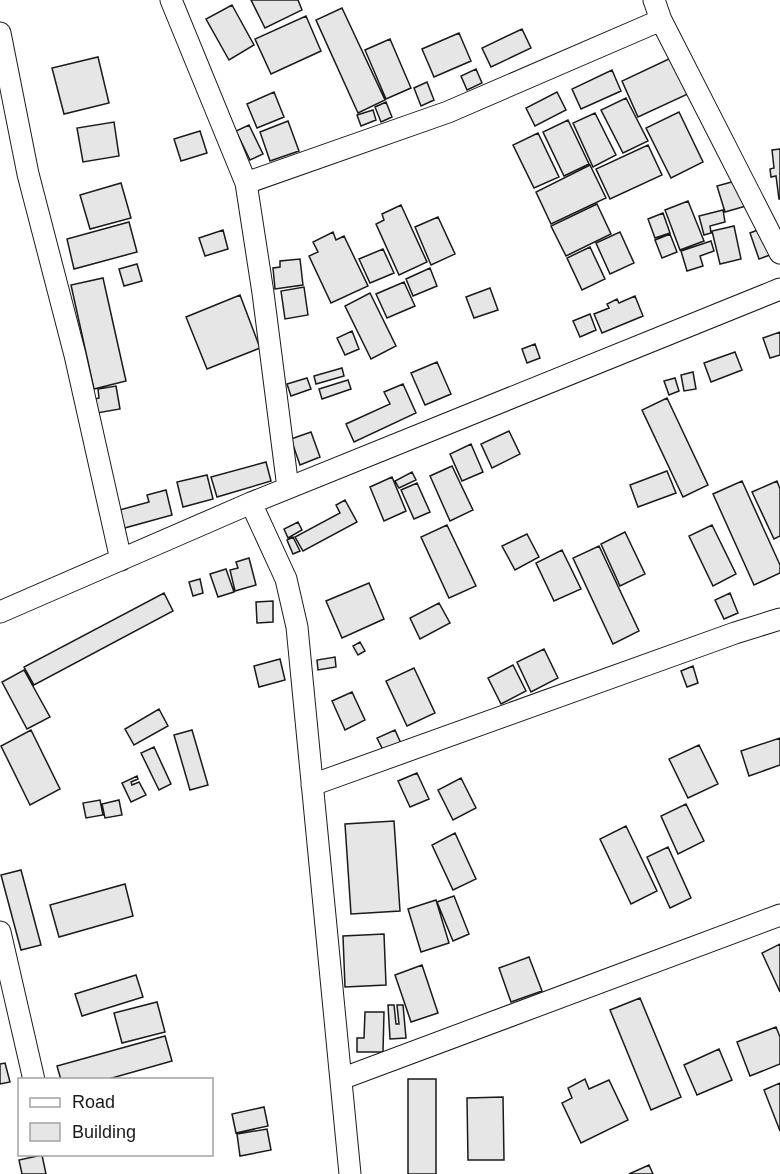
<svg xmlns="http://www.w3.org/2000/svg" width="780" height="1174" font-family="Arial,sans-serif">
  <rect width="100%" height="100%" fill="#fff"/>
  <path fill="#e6e6e6" stroke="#1a1a1a" stroke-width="1.5" d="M251,0H298L302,10L265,28Z
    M232,5L254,45L229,60L206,19Z
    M342,8L385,100L358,113L316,20Z
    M306,16L321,51L271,74L255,39Z
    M522,29L531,48L491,67L482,48Z
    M459,33L471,61L434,77L422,49Z
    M390,39L411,88L386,99L365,50Z
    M98,57L109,103L64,114L52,68Z
    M673,57L690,93L638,117L622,81Z
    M476,69L482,83L467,90L461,76Z
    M612,70L621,91L581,109L572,89Z
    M427,82L434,100L421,106L414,88Z
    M274,92L284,117L257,128L247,104Z
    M557,92L566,110L535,126L526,108Z
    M626,98L648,141L623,153L601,110Z
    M386,102L392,117L381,122L375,107Z
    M373,110L376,120L361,126L357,115Z
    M679,112L703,162L671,178L646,128Z
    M595,113L616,155L593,167L573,123Z
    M568,120L589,164L564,176L543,132Z
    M288,121L299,151L270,161L260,132Z
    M114,122L119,156L83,162L77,128Z
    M249,125L263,154L250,160L236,131Z
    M200,131L207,153L181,161L174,139Z
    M538,133L559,177L534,188L513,145Z
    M648,145L662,175L610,199L596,169Z
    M780,149V199H779L776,176L771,177L770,169L774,168L772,150Z
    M590,165L606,198L551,224L536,192Z
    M739,180L746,206L725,212L717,186Z
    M121,183L131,218L90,229L80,195Z
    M688,201L704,241L680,250L665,210Z
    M597,204L611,234L566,256L551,226Z
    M401,205L427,262L399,275L376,224L384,220L382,214Z
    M723,210L725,222L710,226L711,233L704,235L699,216Z
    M663,213L670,233L655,238L648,219Z
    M438,217L455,254L431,265L415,227Z
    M129,222L137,252L74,269L67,239Z
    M734,226L741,259L720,264L712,231Z
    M760,229L770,255L759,259L750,233Z
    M223,230L228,249L205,256L199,238Z
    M333,232L336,240L344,236L368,286L331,303L309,256L318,252L313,242Z
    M620,232L634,263L610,274L596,243Z
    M670,234L677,252L662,258L655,240Z
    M711,241L714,251L700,256L703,266L687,271L681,251Z
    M590,247L605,279L582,290L567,258Z
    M383,249L394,273L370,283L359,259Z
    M300,259L303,285L275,289L273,268L280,267V261Z
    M137,264L142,281L124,286L119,269Z
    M430,268L437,286L413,296L406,279Z
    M103,278L126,381L94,389L71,285Z
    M404,282L415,306L387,318L376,294Z
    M304,287L308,315L285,319L281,291Z
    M490,288L498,310L474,318L466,297Z
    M370,293L396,346L371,359L345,306Z
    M240,295L260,348L207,369L186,317Z
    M635,296L643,316L602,333L594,314L609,308L607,304L617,299L619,303Z
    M590,314L596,330L580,337L573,321Z
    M352,331L359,349L345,355L337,338Z
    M780,332V355L770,358L763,338Z
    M535,344L540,358L527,363L522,349Z
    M735,352L742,370L711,382L704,363Z
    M437,362L451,394L425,405L411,373Z
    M342,368L344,376L316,384L314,376Z
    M693,372L696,389L684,391L681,375Z
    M307,378L311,389L291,396L287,384Z
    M675,378L679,391L669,395L664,381Z
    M348,380L351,389L322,399L319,389Z
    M403,384L416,413L354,442L346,424L390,404L384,392Z
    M116,386L120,409L97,413L95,399L99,398L98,389Z
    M667,398L708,485L683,497L642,410Z
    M509,431L520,454L492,468L481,444Z
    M311,432L320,457L300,465L291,439Z
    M471,444L483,472L462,481L450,454Z
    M266,462L271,481L217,497L211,477Z
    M452,466L473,510L450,521L430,476Z
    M667,471L676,493L638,507L630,485Z
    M412,472L416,480L399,488L395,481Z
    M207,475L213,499L183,507L177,482Z
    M392,477L406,511L384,521L370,487Z
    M742,481L780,565V573L754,585L713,494Z
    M777,481L780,489V536L774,539L752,492Z
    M417,483L430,512L414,519L401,490Z
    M166,490L172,515L121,529L116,511L149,502L147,495Z
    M345,500L357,522L303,551L295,537L340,513L336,505Z
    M298,522L302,530L288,538L284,529Z
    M447,525L476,586L449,598L421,537Z
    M712,525L736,574L713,586L689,536Z
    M625,532L645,574L620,586L601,544Z
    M527,534L539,557L515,570L502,546Z
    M293,537L300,551L293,554L287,540Z
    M599,546L639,631L613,644L573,558Z
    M562,550L581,589L554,601L536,563Z
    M249,558L256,585L235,591L230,570L238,568L236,562Z
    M226,569L234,592L218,597L210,574Z
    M200,579L203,593L193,596L189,582Z
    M369,583L384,619L342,638L326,601Z
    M164,593L173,611L34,685L24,667Z
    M730,593L738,613L724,619L715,600Z
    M273,601V622L257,623L256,602Z
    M439,603L450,623L420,639L410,618Z
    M360,642L365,651L358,655L353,646Z
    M544,649L558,678L531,692L517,662Z
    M335,657L336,667L318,670L317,660Z
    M280,659L285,680L259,687L254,666Z
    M513,665L526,691L501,704L488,678Z
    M693,666L698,683L687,687L681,671Z
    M414,668L435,713L407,726L386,681Z
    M24,670L50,717L27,729L2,682Z
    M352,692L365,720L345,730L332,701Z
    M159,709L168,726L134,745L125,729Z
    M31,730L60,789L30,805L1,746Z
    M192,730L208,785L190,790L174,735Z
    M395,730L403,748L386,756L377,738Z
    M780,738V765L749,776L741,751Z
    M699,745L718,784L688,798L669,759Z
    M154,747L171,784L159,790L141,753Z
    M417,773L429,799L410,807L398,781Z
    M137,776L138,779L131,782L132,785L139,782L146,795L131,802L122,783Z
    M461,778L476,808L453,820L438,790Z
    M100,800L103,815L86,818L83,803Z
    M119,800L122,815L105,818L102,804Z
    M686,804L704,841L678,854L661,816Z
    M394,821L400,911L351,914L345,824Z
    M626,826L657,891L631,904L600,839Z
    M455,833L476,879L453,890L432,845Z
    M668,847L691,898L670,908L647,857Z
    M21,870L41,945L21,950L1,875Z
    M125,884L133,916L59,937L50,905Z
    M454,896L469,934L453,941L437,902Z
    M436,900L449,943L421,952L408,909Z
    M384,934L386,985L345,987L343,936Z
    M780,944V992L762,953Z
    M529,957L542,991L511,1002L499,968Z
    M422,965L438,1013L411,1022L395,975Z
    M136,975L143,997L82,1016L75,994Z
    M640,998L681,1097L651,1110L610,1010Z
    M157,1002L165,1032L122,1043L114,1013Z
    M388,1005H394L396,1024H399L397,1005H403L406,1038L390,1039Z
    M365,1012H384L383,1052H357V1038H364Z
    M776,1027L780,1037V1064L750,1076L737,1042Z
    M165,1036L172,1061L105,1080H61L57,1066Z
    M719,1049L732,1080L697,1095L684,1065Z
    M5,1063L10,1082L0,1084V1064Z
    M408,1079H436V1174H408Z
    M585,1079L589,1089L609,1080L628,1120L581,1143L562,1103L572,1098L568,1088Z
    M780,1083V1131L764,1090Z
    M503,1097L504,1160H468L467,1098Z
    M264,1107L268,1126L236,1133L232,1114Z
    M267,1129L271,1150L240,1156L237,1134Z
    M42,1155L46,1174H22L19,1160Z
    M649,1165L653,1174H629Z"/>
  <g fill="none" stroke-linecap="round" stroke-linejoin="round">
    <g stroke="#1a1a1a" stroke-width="23">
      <path id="minor" d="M171,0L246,183L263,293L288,488
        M654,0L661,20L780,253
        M0,33L28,174L75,355L121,560
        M246,183L448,112L661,20
        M251,503L286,579L297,627L350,1174
        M0,612L251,503L780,289
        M312,785L735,633L780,619
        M0,932L34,1080
        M341,1079L780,915"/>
    </g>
    <use href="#minor" stroke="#fff" stroke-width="21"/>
  </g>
  <rect x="18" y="1078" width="195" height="78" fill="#ffffff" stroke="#a3a3a3" stroke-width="1.5"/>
  <rect x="30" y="1098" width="30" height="9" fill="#ffffff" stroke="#a3a3a3" stroke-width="1.5"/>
  <text x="72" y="1108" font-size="18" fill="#1a1a1a">Road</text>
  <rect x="30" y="1123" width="30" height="18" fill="#e6e6e6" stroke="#a3a3a3" stroke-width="1.5"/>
  <text x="72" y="1138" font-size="18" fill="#1a1a1a">Building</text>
</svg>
